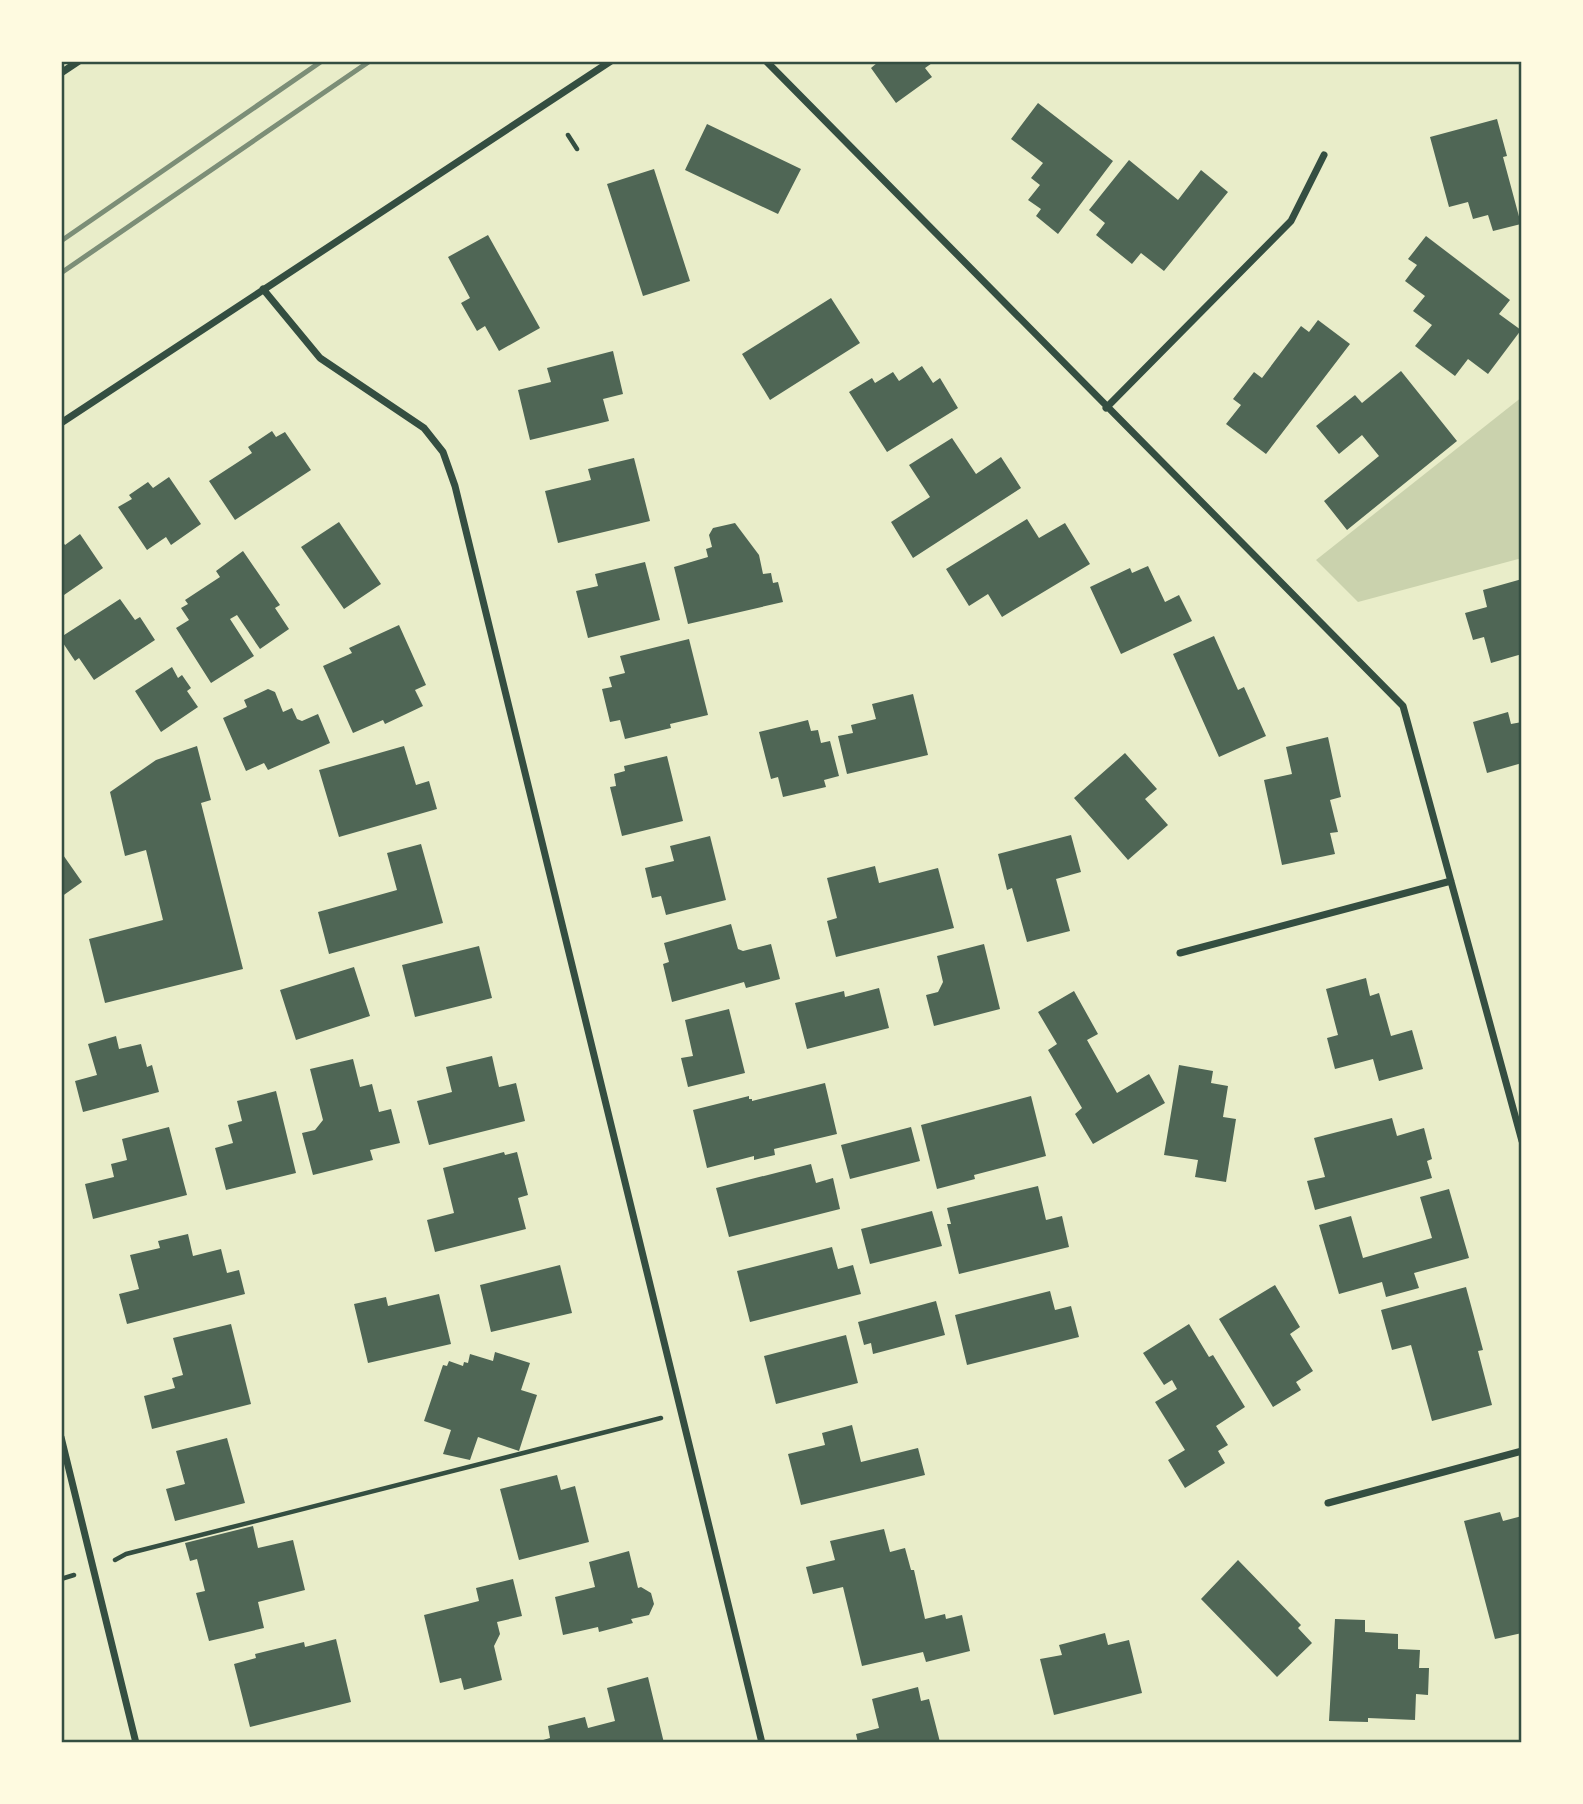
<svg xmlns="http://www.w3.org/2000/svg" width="1583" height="1804" font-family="'Asap Condensed',sans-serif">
  <rect width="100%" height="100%" fill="#e9edc9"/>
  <path fill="#cad2ad" d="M1522,397V558L1358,602L1316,560Z"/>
  <path fill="#4f6655" d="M876,61H935L925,68L932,77L896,103L871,68L877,63Z
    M1038,103L1113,161L1058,234L1036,216L1041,209L1028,200L1040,185L1031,178L1043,163L1011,139Z
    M1497,119L1507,156L1503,157L1521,224L1493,231L1488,215L1473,219L1468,202L1449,207L1430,137Z
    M707,124L801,169L778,214L685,170Z
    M1129,160L1178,200L1201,170L1228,192L1164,271L1141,253L1132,264L1096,235L1105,223L1089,210Z
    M654,169L690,281L643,296L607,184Z
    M488,235L540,328L499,351L485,326L477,331L461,303L470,298L448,257Z
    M1426,236L1510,300L1499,314L1521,330L1488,374L1468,359L1455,376L1415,346L1432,325L1413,311L1425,296L1405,281L1417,265L1408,259Z
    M831,298L860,343L770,400L742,354Z
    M1318,320L1350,344L1266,454L1226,424L1241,405L1233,399L1254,372L1262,378L1301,326L1309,332Z
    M613,351L623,394L603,399L609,421L530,440L518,390L551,382L547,368Z
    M922,366L933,383L940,378L958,408L887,452L849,392L872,378L875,383L893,372L899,381Z
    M1401,371L1457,441L1347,530L1324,501L1379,456L1362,435L1339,454L1316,426L1355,395L1362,403Z
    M272,431L276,437L285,432L311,470L235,520L209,481L252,453L248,447Z
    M952,438L976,474L1001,457L1021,488L913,558L891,522L930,497L909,465Z
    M634,458L650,521L558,543L545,491L591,480L588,469Z
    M169,477L201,524L171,545L166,537L147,550L118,507L132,499L129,495L148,482L153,488Z
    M1027,519L1039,538L1065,523L1090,564L1002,617L988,594L969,606L946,569Z
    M339,522L381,584L344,609L301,547Z
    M735,523L759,555L763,574L771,573L773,583L778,582L783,602L688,624L674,567L708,557L706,549L712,547L709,535L713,528Z
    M80,534L103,568L64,595L61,590V539L65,545Z
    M243,551L280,605L275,608L289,629L260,649L237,615L230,619L254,656L211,683L176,628L189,620L181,608L188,604L185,600L220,577L216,571Z
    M645,562L660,620L588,638L576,591L598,586L595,574Z
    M1148,566L1165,602L1179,595L1192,621L1121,654L1090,587L1130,568L1132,573Z
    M1522,579V654L1491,663L1484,637L1473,640L1465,613L1487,607L1483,590Z
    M120,599L135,620L140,617L155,640L94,680L79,658L75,661L61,640V637Z
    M399,625L426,685L415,690L423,706L385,724L383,720L353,733L323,666L352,653L349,648Z
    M1214,636L1238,690L1244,687L1266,736L1219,757L1173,654Z
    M689,639L708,715L670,724L671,728L625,739L620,720L610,722L602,689L612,687L609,677L625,673L620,656Z
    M172,667L178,678L182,675L191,688L187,691L198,707L161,732L135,691Z
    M268,689L275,692L283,712L292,708L297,719L302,721L318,714L330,743L268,770L264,763L246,771L223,718L247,707L244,700Z
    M913,694L928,755L847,774L838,736L853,733L851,725L876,719L872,704Z
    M1508,712L1511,724L1522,722V763L1487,773L1473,722Z
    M808,720L811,731L818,730L821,743L830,741L839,776L824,780L826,787L783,797L778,777L771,779L759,732Z
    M1328,737L1341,797L1330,800L1338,832L1330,833L1335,854L1282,865L1264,780L1292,774L1286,747Z
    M197,746L211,800L201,803L243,969L105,1003L89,939L163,920L146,850L125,856L110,792L156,760Z
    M404,746L416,785L429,781L437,809L339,837L319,770Z
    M1125,753L1157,789L1145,799L1168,825L1128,860L1074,798Z
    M667,756L683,821L622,836L610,787L616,786L614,774L625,771L624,766Z
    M1071,835L1081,872L1056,879L1070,931L1027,942L1012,888L1007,890L998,854Z
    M710,836L726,900L666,915L661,896L652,898L645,868L674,861L670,846Z
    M421,844L443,923L329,954L318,912L397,890L387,853Z
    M61,852L82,882L61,897Z
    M875,866L879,883L938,868L954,928L836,957L827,921L837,918L827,878Z
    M731,924L738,949L743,951L771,944L780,979L746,988L744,982L672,1002L663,964L669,962L664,943Z
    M984,944L1000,1009L934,1026L926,995L938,992L943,982L937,956Z
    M479,946L492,998L415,1017L402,965Z
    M354,967L370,1016L296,1040L280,990Z
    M1366,978L1370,996L1379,993L1391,1036L1412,1030L1423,1069L1379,1081L1373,1059L1335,1069L1327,1038L1338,1035L1326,989Z
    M879,988L889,1028L807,1049L795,1003L844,991L845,997Z
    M1074,991L1098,1034L1087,1040L1117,1093L1149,1074L1165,1103L1093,1144L1075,1114L1082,1108L1048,1050L1057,1044L1038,1012Z
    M729,1009L745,1073L688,1087L681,1058L693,1056L685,1020Z
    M116,1036L119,1049L141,1044L147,1067L152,1065L159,1092L83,1112L75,1081L97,1075L88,1044Z
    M492,1056L499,1087L516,1083L525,1121L429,1145L417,1101L452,1092L446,1067Z
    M353,1059L360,1087L372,1084L379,1112L391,1109L400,1143L370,1150L373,1160L313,1175L302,1133L315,1130L323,1120L310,1069Z
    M1179,1065L1213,1071L1211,1083L1228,1086L1223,1117L1236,1119L1226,1182L1195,1177L1198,1160L1164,1155Z
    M825,1083L837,1134L774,1149L775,1155L754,1160V1156L707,1168L693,1110L749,1096V1099H752V1101Z
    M276,1091L296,1173L226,1190L215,1148L233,1143L228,1125L242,1121L237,1101Z
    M1031,1096L1046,1156L974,1175L975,1179L937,1189L921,1125Z
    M1392,1118L1397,1136L1424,1128L1432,1159L1427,1161L1432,1178L1315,1210L1307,1181L1325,1177L1314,1138Z
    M169,1127L187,1195L93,1219L85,1184L114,1177L111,1164L127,1160L122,1139Z
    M911,1127L920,1161L850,1179L841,1145Z
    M504,1152L505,1155L517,1152L528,1195L518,1198L526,1229L435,1252L427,1220L454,1213L443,1168Z
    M811,1164L816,1183L833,1178L840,1209L729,1237L716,1188Z
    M1038,1186L1046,1220L1062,1216L1069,1247L959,1274L947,1224H951L947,1208Z
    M1449,1189L1469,1258L1414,1273L1419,1288L1386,1297L1382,1282L1339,1294L1319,1225L1351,1216L1363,1258L1432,1238L1420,1197Z
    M932,1211L942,1246L870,1264L861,1229Z
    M188,1234L193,1256L221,1249L227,1273L239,1270L245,1294L127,1324L119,1294L139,1289L130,1255L160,1248L158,1241Z
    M832,1247L838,1269L853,1265L861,1294L750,1322L737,1271Z
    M560,1265L572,1313L491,1332L480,1285Z
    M1275,1285L1300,1327L1290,1334L1313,1371L1296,1382L1301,1390L1273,1407L1219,1319Z
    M1466,1287L1483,1350L1478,1351L1492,1405L1432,1421L1411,1345L1392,1350L1381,1310Z
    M1050,1291L1055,1310L1071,1306L1079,1337L967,1365L955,1315Z
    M439,1294L451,1344L368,1363L354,1304L386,1297L388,1306Z
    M936,1301L945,1335L873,1354L871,1343L864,1345L858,1322Z
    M231,1324L251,1404L152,1429L144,1396L175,1388L172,1378L183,1375L173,1338Z
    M1189,1324L1209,1357L1213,1355L1245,1407L1216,1426L1228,1445L1218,1451L1225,1463L1185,1488L1168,1460L1185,1450L1155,1402L1177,1389L1172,1380L1164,1385L1143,1353Z
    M846,1335L858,1383L776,1404L764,1356Z
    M495,1352L530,1363L521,1390L537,1395L519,1451L478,1437L470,1460L443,1454L451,1430L424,1421L443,1365L447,1366L449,1361L463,1366L464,1362L468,1363L470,1354L493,1361Z
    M852,1425L861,1462L918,1448L925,1475L801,1505L788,1454L825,1445L822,1433Z
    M227,1438L245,1503L175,1521L166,1489L185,1484L176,1451Z
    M557,1475L561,1490L575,1486L589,1542L519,1560L500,1489Z
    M1500,1512L1503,1521L1522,1516V1633L1495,1639L1464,1521Z
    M253,1526L258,1548L293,1540L305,1590L258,1602L264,1628L209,1641L196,1593L205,1591L197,1559L190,1561L185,1543Z
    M884,1529L890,1552L905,1548L911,1570H914L925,1619L945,1614L946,1619L962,1615L970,1651L926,1662L923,1652L862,1666L843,1587L813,1594L806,1567L835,1560L830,1541Z
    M629,1551L638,1588L641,1587L651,1593L654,1604L649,1615L631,1619L633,1623L599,1632L598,1627L563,1635L555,1597L595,1587L589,1562Z
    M1238,1560L1301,1625L1298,1628L1312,1643L1277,1677L1201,1599Z
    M513,1579L522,1616L497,1622L500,1634L494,1646L502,1680L464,1690L461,1678L440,1683L424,1615L479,1601L476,1588Z
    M1335,1619L1365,1620V1632L1398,1634V1649L1420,1650L1419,1668H1429L1428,1695L1416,1694L1415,1720L1368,1718V1722L1329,1721Z
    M1105,1633L1108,1645L1129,1640L1142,1693L1054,1715L1040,1659L1062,1655L1059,1645Z
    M336,1639L351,1702L250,1727L234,1664L256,1658L255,1654L304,1642L305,1647Z
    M648,1677L664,1743H533L550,1738L548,1726L585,1717L588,1728L615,1721L607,1688Z
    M918,1687L921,1701L929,1699L940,1742L858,1743L856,1734L879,1728L872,1699Z"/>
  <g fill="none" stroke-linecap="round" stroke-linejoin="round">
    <path stroke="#344e41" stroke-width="4.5" d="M568,135L577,149
      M115,1560L126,1554L661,1418
      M61,1579L74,1575"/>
    <path stroke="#344e41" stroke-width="7" d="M766,61L1403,706L1522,1141
      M61,73L79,61
      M263,289L320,358L424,428L443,452L455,486L762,1743
      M1106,408L1291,221L1324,155
      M61,423L611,61
      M1180,953L1451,881
      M61,1437L136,1743
      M1328,1503L1522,1451"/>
    <path stroke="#7c8e77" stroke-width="5" d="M61,241L322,61
      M61,273L370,61"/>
  </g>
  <rect width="1583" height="1804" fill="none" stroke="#fefae0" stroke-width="126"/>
  <rect x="63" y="63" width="1457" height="1678" fill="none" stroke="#344e41" stroke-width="2.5"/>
</svg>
